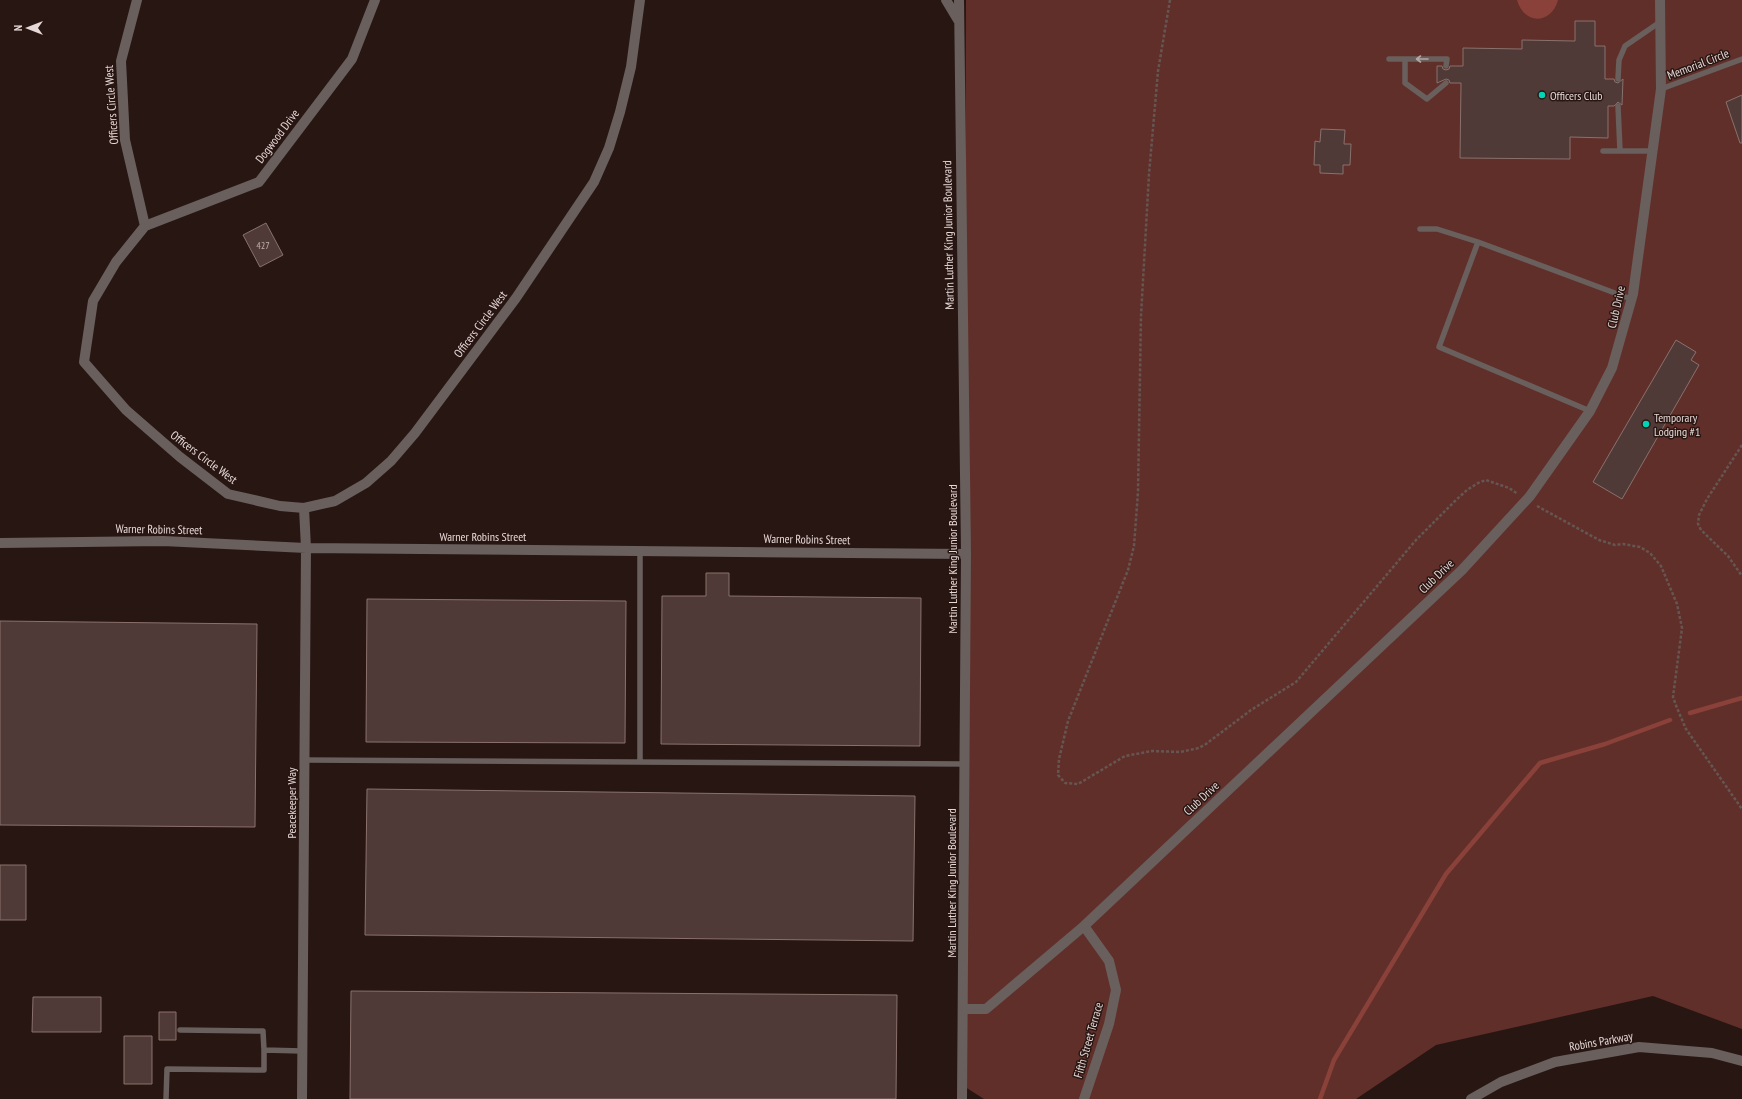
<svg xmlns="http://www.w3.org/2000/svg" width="1742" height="1099" font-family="'PT Sans Narrow',sans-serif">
  <rect width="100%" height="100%" fill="#281613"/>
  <path fill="#612f29" d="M966,0H1742V1029L1653,996L1436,1045L1356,1099H984L962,1085Z"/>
  <path fill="#8a413a" d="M1517,0H1558C1551,25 1524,25 1517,0Z"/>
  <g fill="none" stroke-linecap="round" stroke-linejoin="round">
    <path stroke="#8a413a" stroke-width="4.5" d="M1690,713L1742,698
      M1320,1099L1334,1060L1446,874L1540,763L1605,744L1670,720"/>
  </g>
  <path fill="#503a38" stroke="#89716d" d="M1575,21H1595V46H1605V79H1614L1615,82L1618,83L1623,79L1622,105L1618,102L1614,106H1608V138L1570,137V159L1460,158L1461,83H1450L1449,80L1446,79L1437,83V66H1442L1443,69L1446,70L1449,69L1450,66H1463V48L1522,49V40L1575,41Z
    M1742,95V143H1740L1726,102Z
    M1321,129L1345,130L1344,144H1351L1350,165H1343V174L1320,173V165H1314L1315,141L1320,142Z
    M266,223L283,255L260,267L243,235Z
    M1676,340L1696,352L1691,360L1699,365L1622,499L1593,482Z
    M706,573H729V596L921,598L920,746L661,744L662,596H706Z
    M367,599L626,601L625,743L366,742Z
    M0,621L257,624L255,827L0,825Z
    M367,789L915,796L913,941L365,935Z
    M0,865H26V920H0Z
    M351,991L897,995L896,1099H350Z
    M33,997H101V1032H32Z
    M159,1012H176V1040H159Z
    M124,1036H152V1084H124Z"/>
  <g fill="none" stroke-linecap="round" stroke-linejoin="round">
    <path stroke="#665653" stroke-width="2.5" stroke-dasharray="3 2" stroke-linecap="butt" d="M1170,0L1158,71L1149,174L1141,316L1138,492L1134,546L1128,570L1068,721L1059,759L1058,775L1065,783L1078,784L1125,756L1152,751L1180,752L1199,748L1206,744L1251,710L1296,682L1416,540L1455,501L1467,490L1478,483L1486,480L1509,488L1518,494
      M1742,445L1707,499L1699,515L1698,524L1701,530L1728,556L1742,576
      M1537,506L1599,540L1615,545L1623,544L1640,547L1650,553L1661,566L1677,604L1682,628L1673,697L1677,708L1686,729L1742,809"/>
    <path stroke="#695f5d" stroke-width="5.5" d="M1389,59H1447L1446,66
      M1405,59V83L1427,99L1446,83
      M1618,79L1619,60L1625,46L1660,22
      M1661,89L1742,59
      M1618,106L1620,151
      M1603,151H1653
      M1420,229H1437L1478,242L1631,299
      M1478,242L1439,347L1590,411
      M640,551V762
      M305,760L964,764
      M180,1030L263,1031L264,1050
      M166,1099L167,1069L264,1070V1050L302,1051"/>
    <path stroke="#695f5d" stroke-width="10" d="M137,0L121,61L125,140L145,226L116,262L93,301L84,362L126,410L180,457L228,494L280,506L304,508L335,501L366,483L391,461L415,433L516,298L594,182L609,148L620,112L631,67L640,0
      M946,0L958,20
      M959,0L966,554L962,1099
      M145,226L259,182L352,59L375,0
      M0,543L163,541L306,548L966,554
      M1084,926L1109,961L1116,990L1109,1024L1084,1099
      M963,1009H986L1084,926L1462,570L1530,496L1590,411L1612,368L1633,294L1661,89L1660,0
      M302,1099L306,548L304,508"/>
    <path stroke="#695f5d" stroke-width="10" d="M1471,1099L1501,1082L1555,1062L1639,1047L1712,1053L1742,1061"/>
  </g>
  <defs><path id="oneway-shaft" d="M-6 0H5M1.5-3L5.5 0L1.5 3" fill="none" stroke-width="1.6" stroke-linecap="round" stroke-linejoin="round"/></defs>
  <use stroke="#b4a8a6" href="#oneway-shaft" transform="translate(1422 59) rotate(-180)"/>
  <g fill="#00d5b7" stroke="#281613" stroke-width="1.5">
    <circle cx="1542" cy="95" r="4"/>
    <circle cx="1646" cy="424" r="4"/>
  </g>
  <g text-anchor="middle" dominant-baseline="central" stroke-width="3" stroke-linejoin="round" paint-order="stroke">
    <g font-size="10" fill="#c0b0ae">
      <text x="263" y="245">427</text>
    </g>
    <g font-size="12" fill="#e6d8d6" stroke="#281613">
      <text transform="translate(1698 64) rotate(-21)">Memorial Circle</text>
      <text transform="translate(111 105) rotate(-94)">Officers Circle West</text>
      <text transform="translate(277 136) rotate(-53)">Dogwood Drive</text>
      <text transform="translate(948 235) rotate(-91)">Martin Luther King Junior Boulevard</text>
      <text transform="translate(1616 307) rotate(-77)">Club Drive</text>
      <text transform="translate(480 324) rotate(-53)">Officers Circle West</text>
      <text transform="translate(204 457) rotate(37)">Officers Circle West</text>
      <text transform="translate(159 529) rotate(1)">Warner Robins Street</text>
      <text x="483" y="536">Warner Robins Street</text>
      <text transform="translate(807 539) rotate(1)">Warner Robins Street</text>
      <text transform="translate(952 559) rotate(-90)">Martin Luther King Junior Boulevard</text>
      <text transform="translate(1436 576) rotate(-44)">Club Drive</text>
      <text transform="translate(1201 798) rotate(-43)">Club Drive</text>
      <text transform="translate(291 803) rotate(-90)">Peacekeeper Way</text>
      <text transform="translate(951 883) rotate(-90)">Martin Luther King Junior Boulevard</text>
      <text transform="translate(1088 1040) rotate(-74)">Fifth Street Terrace</text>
      <text transform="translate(1601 1041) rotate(-10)">Robins Parkway</text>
    </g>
    <g font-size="12" fill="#e6d8d6" stroke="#281613" text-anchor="start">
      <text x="1550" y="95">Officers Club</text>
      <text x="1654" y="417">Temporary<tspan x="1654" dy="14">Lodging #1</tspan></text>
    </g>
  </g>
  <g transform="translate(28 28) rotate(270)" stroke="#281613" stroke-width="3" paint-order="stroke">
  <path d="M0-3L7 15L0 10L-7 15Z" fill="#e6d8d6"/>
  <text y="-6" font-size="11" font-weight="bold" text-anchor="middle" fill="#e6d8d6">N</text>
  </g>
</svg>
